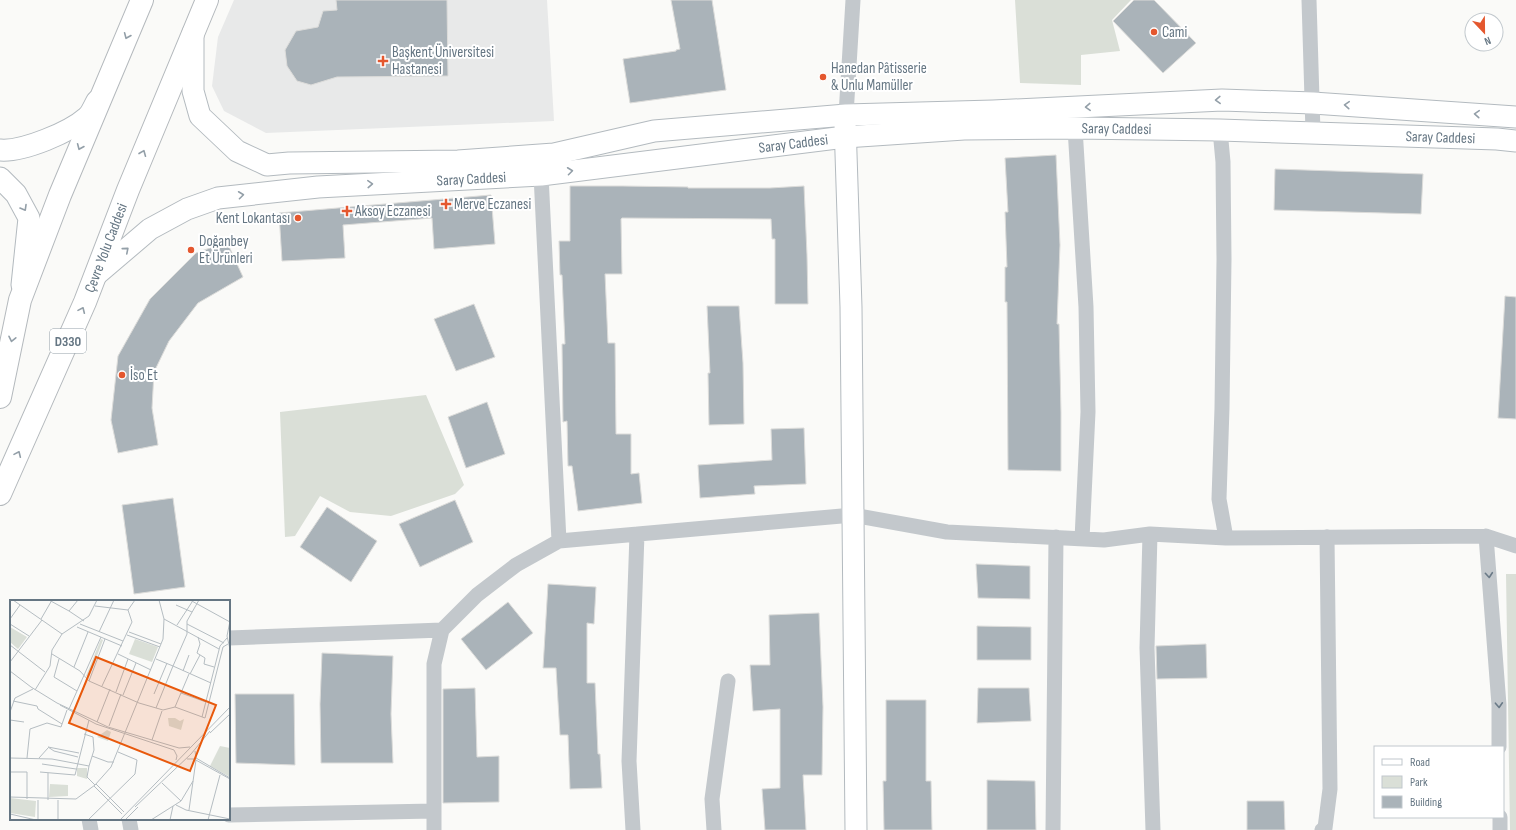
<svg xmlns="http://www.w3.org/2000/svg" width="1516" height="830" font-family="'Sofia Sans Condensed',sans-serif">
  <rect width="100%" height="100%" fill="#fafaf8"/>
  <path fill="#e8e9e9" d="M234,0H547L554,121L266,133L224,111L212,86L218,37Z"/>
  <path fill="#dadfd7" d="M1015,0H1131L1112,20L1120,51L1081,55V85L1020,83Z
    M426,395L464,485L455,494L391,516L350,512L320,496L295,536L285,537L280,412Z
    M1506,574H1516V830H1510Z"/>
  <path fill="#aab3b9" stroke="#dcdcda" d="M336,0H447L448,76L337,77L311,85L297,81L287,66L285,50L296,31L318,27L323,11L337,10Z
    M671,0H712L726,90L630,103L623,59L676,51V50L680,49Z
    M1134,0H1154L1196,43L1163,73L1113,21Z
    M1056,155L1060,245L1057,324H1059L1061,413V471L1008,470L1007,302H1005V267H1007L1005,212H1008L1005,158Z
    M1275,169L1423,174L1421,214L1274,210Z
    M570,186H622L688,187V188H770L804,186L807,255L808,304H775V239H772L771,219L622,218L621,219L622,274H605L608,343H615L616,434H631V474L639,473L642,503L578,511L572,466H568L567,421L563,422L562,344H565L562,275H560L559,241H570Z
    M491,195L495,244L434,249L432,218L343,225L345,258L282,261L279,213Z
    M227,242L243,277L198,303L169,341L154,372L152,408L158,445L118,453L111,420L118,356L150,299L196,253Z
    M1505,296L1516,297V419L1498,418Z
    M474,304L495,357L456,371L434,319Z
    M707,306H739L743,363L744,424L709,425L708,373H710Z
    M487,402L505,454L466,468L448,417Z
    M804,428L806,484L754,486L755,494L700,498L698,465L772,460L771,429Z
    M173,498L185,587L134,594L122,505Z
    M455,500L473,542L420,567L399,524Z
    M327,507L377,541L351,582L300,547Z
    M976,564L1030,566V599L978,598Z
    M548,584L596,587L594,624L587,623V683H595L598,754H600L602,788L570,789L568,735H560L556,668H543Z
    M508,602L533,633L486,670L461,639Z
    M819,613L823,707L822,775H803L806,830H765L762,789L780,788V709L753,711L750,665H770L769,615Z
    M977,626L1031,627V660H977Z
    M1206,644L1207,678L1157,679L1156,646Z
    M322,653L393,656L391,714L393,763H321L320,704Z
    M475,688L477,757L499,756V802L443,803V689Z
    M978,688H1029L1031,721L977,723Z
    M235,694H294L295,765L236,763Z
    M886,700H926V781H931L932,830H884L883,781H886Z
    M987,780L1035,781L1036,830H987Z
    M1247,801H1284L1285,830H1247Z"/>
  <g fill="none" stroke-linecap="round" stroke-linejoin="round">
    <g stroke="#b3babf" stroke-width="23">
      <g id="secondary">
        <path d="M193,33V91L200,116L237,151L267,165L289,163L458,161L554,154L654,131L846,115L993,111L1222,100L1313,103L1516,117"/>
        <path d="M845,123L851,307L856,830"/>
        <path d="M0,150C23,152 70,132 87,117C91,114 94,106 97,101"/>
        <path d="M0,178L16,194L29,218L22,285"/>
        <path id="s1" d="M96,275L150,229L187,209L218,198L318,187L541,175L845,137L964,129L1075,128L1220,130L1497,139L1516,141"/>
      </g>
    </g>
    <g stroke="#b4b9bd" stroke-width="24">
      <g id="highway">
        <path d="M0,397L20,300L60,195L142,0"/>
        <path id="s2" d="M0,494L85,302L128,190L207,0"/>
      </g>
    </g>
    <path stroke="#c3c8cc" stroke-width="15" d="M1309,0L1313,132
      M846,115L853,0
      M1075,128L1086,307L1088,412L1082,539
      M1220,130L1223,162L1224,259L1222,408L1219,499L1226,538
      M541,175L559,541
      M1150,534L1147,648L1153,830
      M1486,536L1499,705V747
      M229,638L442,630
      M229,815L434,811
      M1500,817V830
      M89,819L91,830
      M129,819L131,830
      M434,830V664L442,630L477,595L516,565L559,541L853,515L947,532L1104,540L1150,534L1226,538L1486,536L1516,546
      M633,830L629,761L637,534
      M714,830L712,799L728,681
      M1053,830L1056,537
      M1322,830L1325,828L1330,789L1327,537"/>
    <use href="#secondary" stroke="#fff" stroke-width="21"/>
    <use href="#highway" stroke="#fff" stroke-width="22"/>
  </g>
  <defs><path id="oneway-chevron" d="M-2-3.5L2.5 0L-2 3.5" fill="none" stroke-width="1.6" stroke-linecap="round" stroke-linejoin="round"/></defs>
  <g stroke="#939fa8">
    <use href="#oneway-chevron" transform="translate(127 36) rotate(113)"/>
    <use href="#oneway-chevron" transform="translate(1218 100) rotate(178)"/>
    <use href="#oneway-chevron" transform="translate(1347 105) rotate(-176)"/>
    <use href="#oneway-chevron" transform="translate(1088 107) rotate(177)"/>
    <use href="#oneway-chevron" transform="translate(1477 114) rotate(-176)"/>
    <use href="#oneway-chevron" transform="translate(80 147) rotate(113)"/>
    <use href="#oneway-chevron" transform="translate(143 153) rotate(-68)"/>
    <use href="#oneway-chevron" transform="translate(570 171) rotate(-7)"/>
    <use href="#oneway-chevron" transform="translate(370 184) rotate(-3)"/>
    <use href="#oneway-chevron" transform="translate(241 195) rotate(-7)"/>
    <use href="#oneway-chevron" transform="translate(24 208) rotate(60)"/>
    <use href="#oneway-chevron" transform="translate(126 250) rotate(-41)"/>
    <use href="#oneway-chevron" transform="translate(82 310) rotate(-66)"/>
    <use href="#oneway-chevron" transform="translate(12 339) rotate(102)"/>
    <use href="#oneway-chevron" transform="translate(18 454) rotate(-66)"/>
  </g>
  <g stroke="#6a7a87">
    <use href="#oneway-chevron" transform="translate(1489 575) rotate(85)"/>
    <use href="#oneway-chevron" transform="translate(1499 705) rotate(87)"/>
  </g>
  <g fill="#e4572e" stroke="#fff" stroke-width="1.5">
    <circle cx="1154" cy="32" r="4"/>
    <path d="M381 55h4v4h4v4h-4v4h-4v-4h-4v-4h4z"/>
    <circle cx="823" cy="77" r="4"/>
    <path d="M444 198h4v4h4v4h-4v4h-4v-4h-4v-4h4z"/>
    <path d="M345 205h4v4h4v4h-4v4h-4v-4h-4v-4h4z"/>
    <circle cx="298" cy="218" r="4"/>
    <circle cx="191" cy="250" r="4"/>
    <circle cx="122" cy="375" r="4"/>
  </g>
  <g text-anchor="middle" dominant-baseline="central" stroke-width="4" stroke-linejoin="round" paint-order="stroke">
    <rect fill="#fff" stroke="#939fa8" stroke-width="1" x="50" y="329" width="36" height="24" rx="3"/>
    <g font-size="14" font-weight="bold" fill="#657683">
      <text x="68" y="341">D330</text>
    </g>
    <g font-size="15" fill="#657683" stroke="#fff" text-anchor="start">
      <text x="1162" y="32">Cami</text>
      <text x="392" y="52">Başkent Üniversitesi<tspan x="392" dy="17">Hastanesi</tspan></text>
      <text x="831" y="68">Hanedan Pâtisserie<tspan x="831" dy="17">&amp; Unlu Mamüller</tspan></text>
      <text x="454" y="204">Merve Eczanesi</text>
      <text x="355" y="211">Aksoy Eczanesi</text>
      <text x="290" y="218" text-anchor="end">Kent Lokantası</text>
      <text x="199" y="241">Doğanbey<tspan x="199" dy="17">Et Ürünleri</tspan></text>
      <text x="130" y="375">İso Et</text>
    </g>
    <g font-size="15" fill="#657683" stroke="#fff">
      <text stroke="none"><textPath href="#s1" startOffset="1048">Saray Caddesi</textPath></text>
      <text stroke="none"><textPath href="#s1" startOffset="1372">Saray Caddesi</textPath></text>
      <text stroke="none"><textPath href="#s1" startOffset="724">Saray Caddesi</textPath></text>
      <text stroke="none"><textPath href="#s1" startOffset="400">Saray Caddesi</textPath></text>
      <text stroke="none"><textPath href="#s2" startOffset="268">Çevre Yolu Caddesi</textPath></text>
    </g>
  </g>
  <g transform="translate(10 600)">
    <rect width="220" height="220" fill="#fafaf8"/>
    <path d="M0,27L17,37L8,49L0,42ZM91,39L93,40L79,77L76,76ZM125,39L148,47L142,62L119,54ZM158,118H165L170,121L174,119L171,130L159,126ZM97,130L101,132L98,141L87,137ZM210,146L220,148V177L200,166ZM67,168H77V179L67,176ZM40,184L58,185V196L39,197ZM0,198L26,201L25,217L0,213Z" fill="#dadfd7"/>
    <path fill="none" stroke="#b5bdc2" stroke-width="1" d="M3,0L52,34L42,50L40,66L25,90M39,0L59,11L68,0M180,0L220,22M166,5L182,12M85,6L118,10L122,22L92,86M118,10L125,0M59,11L74,21M0,19L10,5M31,19L42,0M154,19L209,49M220,21L217,36L220,49M0,24L19,36M70,24L113,41M177,24L214,43M167,25L182,2M67,27L112,46M89,32L104,0M119,32L151,44M52,34L79,16L87,0M117,35L150,47M188,37L190,44L187,53L195,58L194,64L204,67M0,45L35,72M42,54L70,71L79,81L129,103L153,110L165,107L179,74M108,54L141,70M49,59L44,77L67,91M146,59L163,66L177,34V21L189,0M0,62L32,20M64,67L78,32M0,71L21,87L47,103L98,127L169,148L180,147M173,71L179,55M180,74L190,55M79,81L95,39M106,92L118,59M171,93L196,102M144,94L157,63M113,95L126,63M3,101L27,106L28,109L52,124M50,105L86,124L164,150L167,156L166,160M165,107L195,118L213,47L218,44M146,108L163,66L201,83M59,109L91,37M0,112L5,98L23,89M192,117L210,46L217,38M0,120L14,122M87,122L100,89M99,126L111,94M200,133L220,114M74,134L83,137L84,150L79,166M142,140L152,111M38,147L44,151L68,157M38,147L69,153M185,151L186,158L220,178M82,156L98,162H104M0,158L42,159L79,166L77,177L85,185L66,199L0,197M17,158L20,129L37,123L51,127L57,110M29,158L38,148M177,159H184L220,179M32,164L66,169M0,172H17V199M30,172L65,175L79,120M152,183L171,201M86,184L114,212M85,185L101,167L153,39L154,19L149,0M84,186L112,214M38,200V173M166,205L176,210L220,219M125,207L181,154L200,131M179,210L186,160M0,214L26,220M28,220V200M48,220V200M78,220L125,174L127,160L108,152M110,220L220,107M115,220L128,207M141,220L171,201L183,181M160,220L163,206M198,220L210,175"/>
    <path fill="#e8590c" fill-opacity="0.15" stroke="#e8590c" stroke-width="2" d="M86,57L206,105L180,171L59,123Z"/>
    <rect width="220" height="220" fill="none" stroke="#657683" stroke-width="2"/>
  </g>
  <rect x="1374" y="746" width="130" height="72" fill="#ffffff" stroke="#c1c8cd"/>
  <rect x="1382" y="759" width="20" height="6" fill="#ffffff" stroke="#c1c8cd"/>
  <text x="1410" y="766" font-size="12" fill="#657683">Road</text>
  <rect x="1382" y="776" width="20" height="12" fill="#dadfd7" stroke="#c1c8cd"/>
  <text x="1410" y="786" font-size="12" fill="#657683">Park</text>
  <rect x="1382" y="796" width="20" height="12" fill="#aab3b9" stroke="#c1c8cd"/>
  <text x="1410" y="806" font-size="12" fill="#657683">Building</text>
  <g transform="translate(1484 32) rotate(158)"><circle r="19" fill="#ffffff" stroke="#c1c8cd"/>
  <path d="M0-3L7 15L0 10L-7 15Z" fill="#e4572e"/>
  <text y="-6" font-size="11" font-weight="bold" text-anchor="middle" fill="#657683">N</text>
  </g>
</svg>
